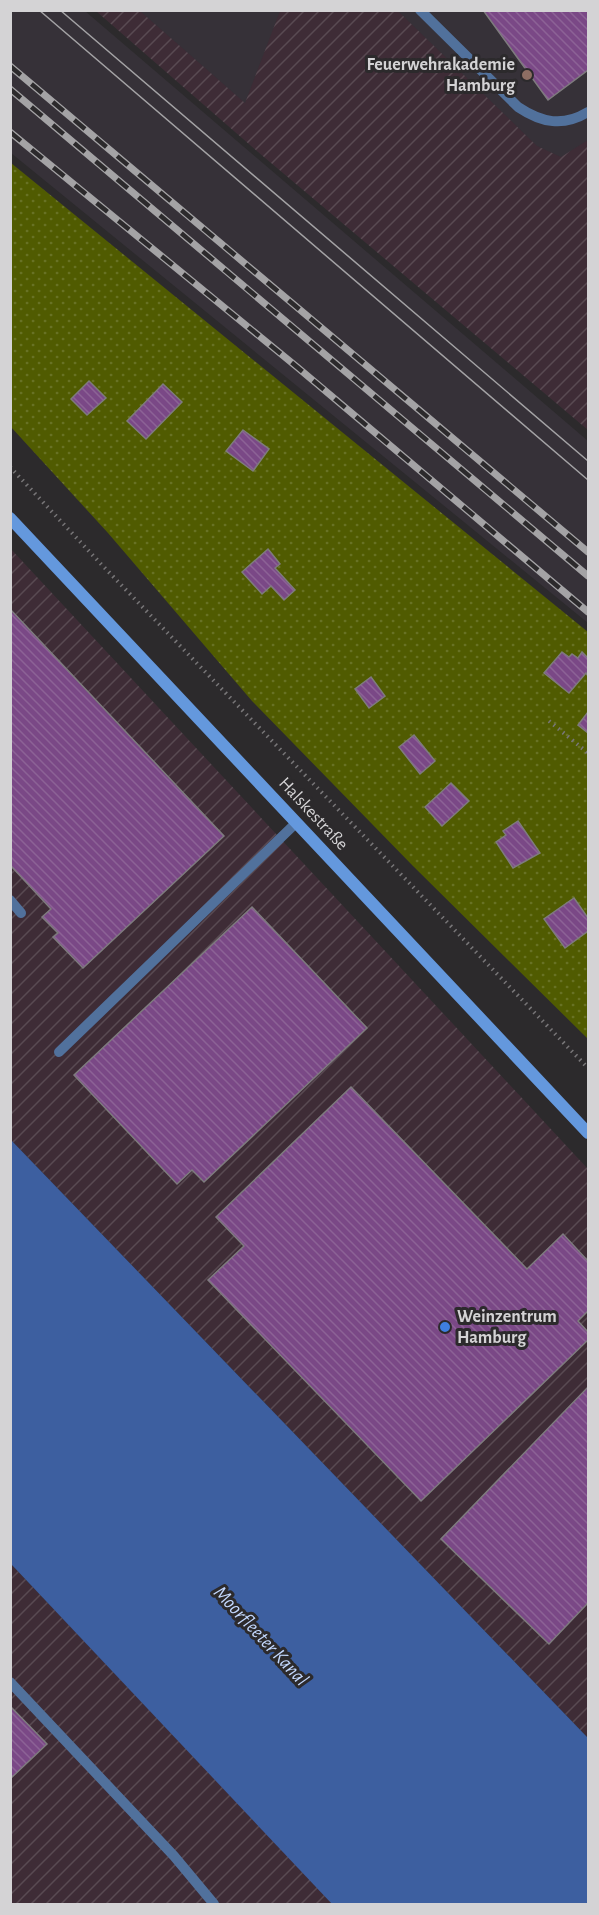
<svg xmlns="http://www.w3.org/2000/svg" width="599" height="1915" font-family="'Alegreya Sans',sans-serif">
  <defs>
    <pattern id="industrial-furrows" width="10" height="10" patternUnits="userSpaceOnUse" patternTransform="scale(1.5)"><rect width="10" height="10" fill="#3e2c36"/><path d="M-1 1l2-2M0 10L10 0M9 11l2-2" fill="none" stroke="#594a52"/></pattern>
    <pattern id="garden-dots" width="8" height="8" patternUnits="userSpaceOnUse" patternTransform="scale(1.5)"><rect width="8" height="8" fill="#505b01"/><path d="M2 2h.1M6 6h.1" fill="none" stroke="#687225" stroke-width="1.8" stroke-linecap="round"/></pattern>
    <pattern id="building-back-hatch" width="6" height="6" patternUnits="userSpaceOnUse" patternTransform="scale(1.5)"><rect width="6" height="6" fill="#7a4886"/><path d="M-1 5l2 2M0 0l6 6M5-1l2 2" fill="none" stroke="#8c6296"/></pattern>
  </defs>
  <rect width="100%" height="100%" fill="#2c2a2c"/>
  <path fill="url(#industrial-furrows)" d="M96,11H588V430L258,152Z
    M10,548L588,1169V1738L11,1140Z
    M11,1564L333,1904H11Z"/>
  <path fill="#363138" d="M10,11H85L588,441V623L11,153Z
    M140,11H280L245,103Z
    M398,11H588V140L561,157L537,146Z"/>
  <path fill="url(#garden-dots)" d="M11,163L588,632V1039L413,866L252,701L108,533L11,427Z"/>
  <path fill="#3d5fa0" d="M11,1140L588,1738V1904H332L11,1564Z"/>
  <path fill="url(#building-back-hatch)" stroke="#7e7b7e" stroke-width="1.5" d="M483,10H588V70L548,100Z
    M89,381L106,398L87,415L71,399Z
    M163,384L182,402L146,439L127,421Z
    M243,430L269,449L253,471L226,451Z
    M268,549L280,564L275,568L295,590L284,600L271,586L262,594L242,572Z
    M10,609L224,836L83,968L53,937L58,933L42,917L51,909L10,865Z
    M562,652L569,657L572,654L578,658L582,652L588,658V676L586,673L569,693L544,673Z
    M371,677L385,696L369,708L355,689Z
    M588,712V733L578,725Z
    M414,735L435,761L420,774L399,747Z
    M451,783L469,801L442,826L425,807Z
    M518,821L540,853L513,868L496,842L506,835L503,831Z
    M574,898L588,918V931L565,948L544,919Z
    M252,907L367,1028L204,1182L192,1170L177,1184L74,1075Z
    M351,1087L527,1269L563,1234L588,1261V1311L578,1321L588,1332V1340L421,1501L208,1280L244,1246L216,1217Z
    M588,1387V1603L549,1644L441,1539Z
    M10,1706L47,1744L10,1779Z"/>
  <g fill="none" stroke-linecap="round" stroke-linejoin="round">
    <path stroke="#787678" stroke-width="4" stroke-dasharray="1.5 4.5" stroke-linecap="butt" d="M10,467L101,564L588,1068
      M549,721L588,753"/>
    <path stroke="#51719c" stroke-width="10" d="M420,10L518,107C542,123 563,127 588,112
      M10,900L21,913
      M59,1052L296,823
      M10,1682L174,1856L214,1904"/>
    <path stroke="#6498dd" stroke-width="12" d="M10,518L588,1133"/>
    <path stroke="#a4a3a5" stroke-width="1.5" d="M39,10L588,480
      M60,10L588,461"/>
    <g stroke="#a4a3a5" stroke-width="7">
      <path id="rail" d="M10,66L588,552
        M10,89L588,576
        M10,132L297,367L588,612"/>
    </g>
    <use href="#rail" stroke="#2c2a2c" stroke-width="4.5" stroke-dasharray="14" stroke-linecap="butt"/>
  </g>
  <circle fill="#8d6e63" stroke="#2c2a2c" stroke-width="2" cx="527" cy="75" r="6"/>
  <circle fill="#3f7fe0" stroke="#2c2a2c" stroke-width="2" cx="445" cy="1327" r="6"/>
  <g text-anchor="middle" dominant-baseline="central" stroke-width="6" stroke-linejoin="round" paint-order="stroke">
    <g font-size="18" font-weight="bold" fill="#d4d3d5" stroke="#2c2a2c" text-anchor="end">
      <text x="515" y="65">Feuerwehrakademie<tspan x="515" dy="21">Hamburg</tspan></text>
      <text x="457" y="1317" text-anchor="start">Weinzentrum<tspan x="457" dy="21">Hamburg</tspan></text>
    </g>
    <g font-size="18" fill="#d4d3d5" stroke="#2c2a2c">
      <text transform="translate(313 814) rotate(47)">Halskestraße</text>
    </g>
    <g font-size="20" font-style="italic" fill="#c4d9ff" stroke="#2c2a2c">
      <text transform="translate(261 1636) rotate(47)">Moorfleeter Kanal</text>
    </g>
  </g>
  <rect width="599" height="1915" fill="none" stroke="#d4d3d5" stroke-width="24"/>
</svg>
